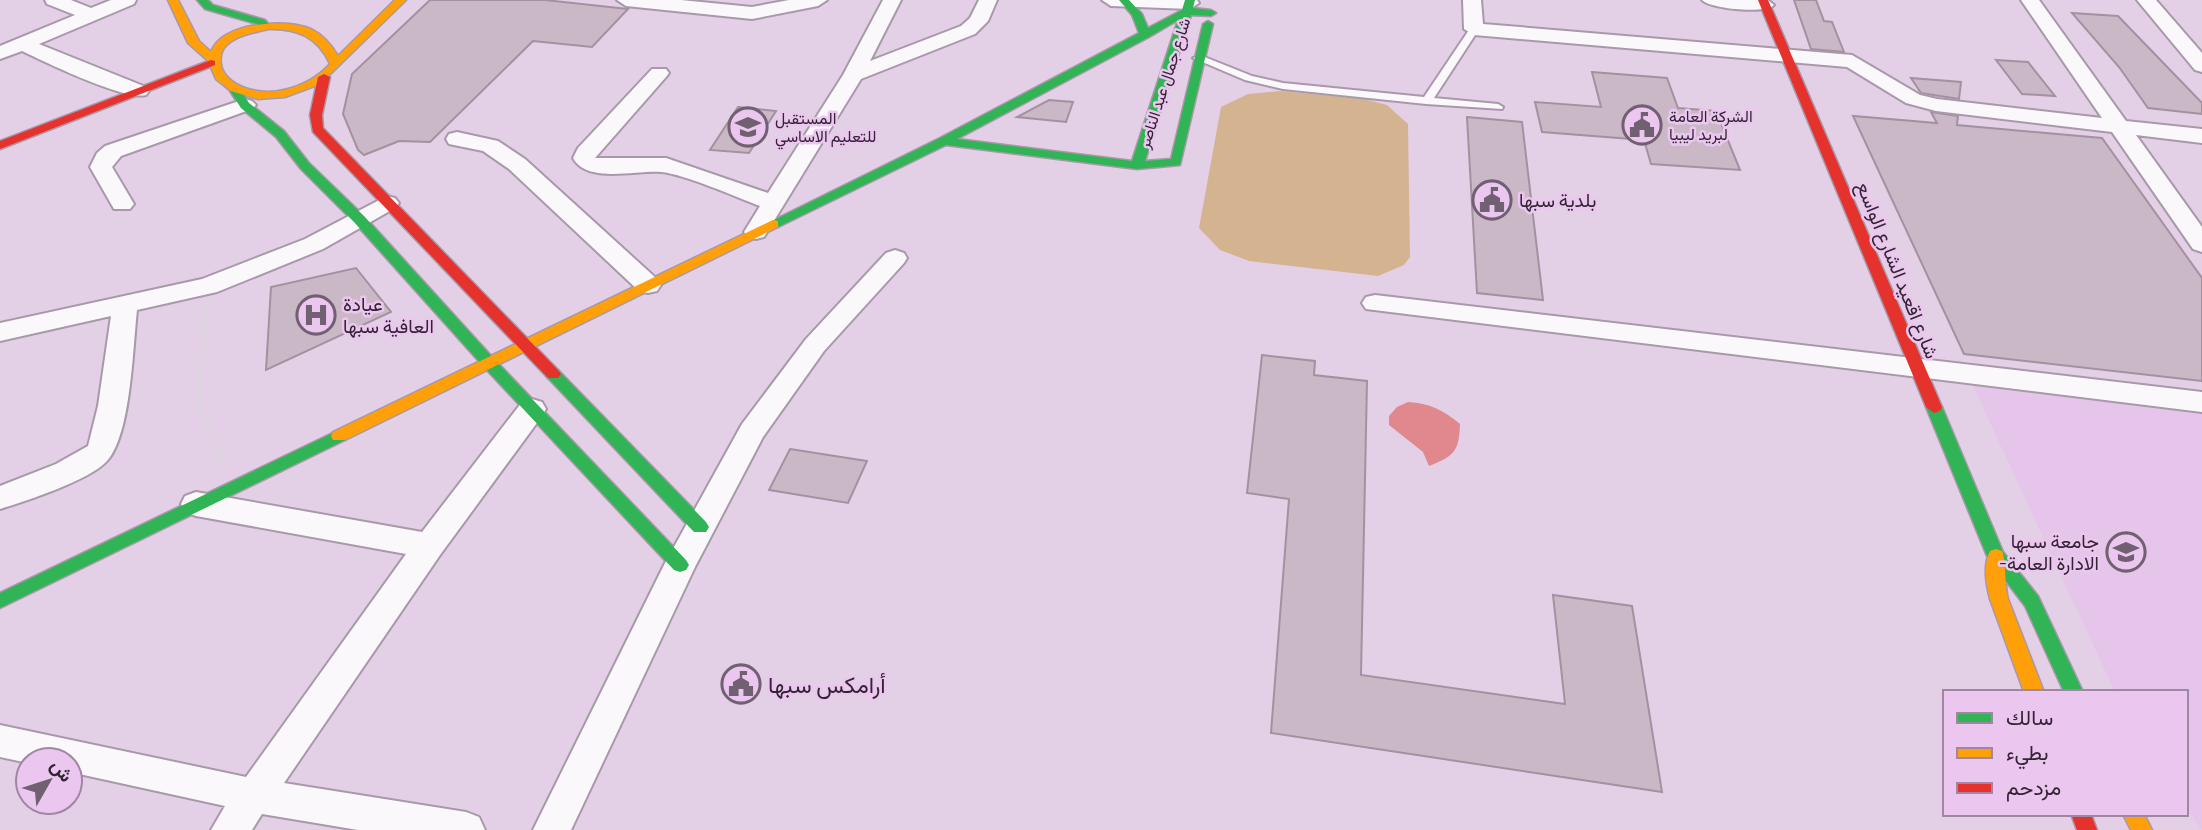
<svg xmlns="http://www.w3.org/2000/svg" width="2202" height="830" font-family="Manrope,Vazirmatn,sans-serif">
  <rect width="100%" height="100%" fill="#e4d0e6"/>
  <path fill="#e5c5e9" d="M1972,384L2202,411V830L2186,808V692H2115Z"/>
  <path fill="#d4b490" d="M1280,91L1364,99L1387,105L1408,124L1410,257L1404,265L1378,276L1249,261L1220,250L1199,228L1221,107L1248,94Z"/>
  <path fill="#e0888d" d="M1408,402C1430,403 1443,410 1460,424C1459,452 1454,456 1429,466L1423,452L1389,425V416L1397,407Z"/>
  <path fill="#cab8c7" stroke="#a391a0" stroke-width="2" d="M430,0H545L628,9L592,47L533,41L430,142L399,141L364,155L358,150L343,114L352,74Z
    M1794,0H1816L1824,21L1832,22L1844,52L1811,49Z
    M2072,13L2118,16L2202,103V114L2148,108L2119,67Z
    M1996,60L2028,62L2055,96L2022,94Z
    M1592,72L1667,78L1678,108L1716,111L1740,170L1651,164L1644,140L1542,132L1535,102L1601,107Z
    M1911,78L1961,82L1959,99L1921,93Z
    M1049,100L1073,102L1066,122L1017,117Z
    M738,107L776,111L749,153L710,150Z
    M1931,112L1958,116L1957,125L2102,138L2202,278V381L1964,354L1853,116L1937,123Z
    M1467,117L1522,122L1543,300L1477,293Z
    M356,268L391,312L266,370L271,287Z
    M1262,355L1315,361L1314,375L1367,381L1361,675L1565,704L1553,595L1632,606L1662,792L1271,733L1289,499L1247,493Z
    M790,449L867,461L848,503L769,490Z"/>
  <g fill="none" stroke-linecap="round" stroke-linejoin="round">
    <g stroke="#a899aa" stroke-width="4">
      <path id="lane" d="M1474,26L1479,29L1434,98L1498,104L1503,107L1502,109L1426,104L1283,89L1245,80L1193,58L1202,56L1252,76L1283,83L1424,97L1471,27Z"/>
    </g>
    <g stroke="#a899aa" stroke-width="4">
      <path id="street" d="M45,0H71L91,8L111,0H136L134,4L39,44L146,87L149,91L146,95C125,101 45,62 22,51L0,59V46L75,15L47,4Z
        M617,0H681L752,7L789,0H827L818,6L752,19L626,6Z
        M883,0H901L870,61L961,26L970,18L979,0H997L988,21L975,34L861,79L764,237L756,239L748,237L744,232L760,206C736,197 684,174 661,172C637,170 587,184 573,158L578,148L652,69H666L669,73L666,77L595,158H666L768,193L843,75Z
        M1102,0H1197L1199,3L1190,9L1111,6Z
        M1463,0H1481L1483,24L1852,55L1920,95L1937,99L2102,118L2021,0H2039L2126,121L2202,129V143L2136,135L2202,227V252L2193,249L2112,132L1936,111L1906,103L1847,67L1474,35L1464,29Z
        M1702,0H1768L1774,5C1766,14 1710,9 1702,0Z
        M2137,0H2156L2202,53V72L2195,70Z
        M245,99L252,101L256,105L252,109L121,156L112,167L134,204L130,209H114L90,167L97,153L105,146Z
        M457,132L498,141L525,159L657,279L661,285L657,291L648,293L639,291L509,169L483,151L449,144L446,139L449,134Z
        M387,196L395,198L399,203L395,208L323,249L217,292L137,310C133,346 131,435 107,461C90,480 26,501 0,509V486L56,464L88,446L98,406L111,316L0,341V323L202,279L305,239Z
        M895,250L904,253L907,258L904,263L824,351L763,437L695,567L571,830H533L664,565L742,424L806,339L886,253Z
        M1375,295L2202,392V412L1366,309L1362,303L1366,297Z
        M532,399L542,402L546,409L542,416L440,555L284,783L466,812L479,817L485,830H358L262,814L252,830H211L225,806L70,772V760H28V763L0,757V725L246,777L406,554L196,516L185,512L181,504L185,496L196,492L422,532L522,402Z"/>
    </g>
    <g stroke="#a899aa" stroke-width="3">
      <path id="fast" d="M197,0H208L213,5L265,20L270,26L261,28L257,24L205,9Z
        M1119,0H1129L1142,14L1148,28L1182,10L1185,0H1195L1193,8L1211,10L1216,13L1211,16L1191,15L1145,161L1171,159L1203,24L1208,21L1213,24L1180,165L1137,169L946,145L778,227L773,228L766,224L940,138L1139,33L1132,15ZM1178,20L1132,161L957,139L1149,37Z
        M236,87L240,89L249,103L284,131L309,163L364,216L494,359L686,560L689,565L686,570L680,572L674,570L484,367L354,222L301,169L276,137L241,108L230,91Z
        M553,369L558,370L706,522L709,527L706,532H694L548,378L545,374Z
        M1934,401L1942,407L2003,552L2038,596L2083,692H2064L2025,606L1987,556L1926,407Z
        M339,430L345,432L347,436L345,440L0,608V593Z"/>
    </g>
    <g stroke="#a899aa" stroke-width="3">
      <path id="slow" d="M168,0H178L199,41L211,52C221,22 286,18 311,29C323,35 331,44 338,56L395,0H406L320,84L285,97L258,99L231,91L216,79L208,61L188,43ZM268,29C297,28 318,37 330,64C318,77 302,86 284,90C263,95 232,90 222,69C220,62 220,54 224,48C234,35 254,33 268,29Z
        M773,220L778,221V227L345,440H333L331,436L333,432Z
        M1996,549L2002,551C2007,562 2004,584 2008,599L2044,692H2024L1990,599C1986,584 1983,565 1990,551Z
        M2123,814H2144L2152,830H2131Z"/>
    </g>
    <g stroke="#a899aa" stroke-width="3">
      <path id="jam" d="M1758,0H1768L1942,407L1940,411L1934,413L1926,407Z
        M211,60L215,61V65L0,149V141Z
        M324,74L330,77L322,115L323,128L558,370L561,374L558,378H548L313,132L310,115L318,77Z
        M2071,814H2091L2097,830H2077Z"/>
    </g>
    <path stroke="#dcd6dd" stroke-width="4.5" stroke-dasharray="3.5 3.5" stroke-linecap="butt" d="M206,304L199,403L222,462"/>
    <use href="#lane" fill="#fbf8fb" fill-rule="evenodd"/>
    <use href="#street" fill="#fbf8fb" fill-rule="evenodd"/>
    <use href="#fast" fill="#30b455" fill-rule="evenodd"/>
    <use href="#slow" fill="#ff9f0a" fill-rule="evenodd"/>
    <use href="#jam" fill="#e5322d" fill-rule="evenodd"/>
  </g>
  <defs>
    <g id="civic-ring" transform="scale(2.0125)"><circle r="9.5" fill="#ebc7ef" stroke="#706072" stroke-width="1.5"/><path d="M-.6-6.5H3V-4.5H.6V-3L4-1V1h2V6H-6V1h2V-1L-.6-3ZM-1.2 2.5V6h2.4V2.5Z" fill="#706072"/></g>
    <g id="school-ring" transform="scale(2.0125)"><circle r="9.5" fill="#ebc7ef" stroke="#706072" stroke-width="1.5"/><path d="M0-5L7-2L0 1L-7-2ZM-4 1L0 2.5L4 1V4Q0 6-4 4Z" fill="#706072"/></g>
    <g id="hospital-ring" transform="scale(2.0125)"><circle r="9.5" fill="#ebc7ef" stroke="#706072" stroke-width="1.5"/><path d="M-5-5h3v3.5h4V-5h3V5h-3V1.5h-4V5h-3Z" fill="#706072"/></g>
    <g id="university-ring" transform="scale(2.0125)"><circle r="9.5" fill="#ebc7ef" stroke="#706072" stroke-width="1.5"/><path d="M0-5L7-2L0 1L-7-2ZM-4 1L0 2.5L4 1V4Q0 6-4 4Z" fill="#706072"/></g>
  </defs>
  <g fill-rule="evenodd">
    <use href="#civic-ring" x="1642" y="125"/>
    <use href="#school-ring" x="748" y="127"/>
    <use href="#civic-ring" x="1492" y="200"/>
    <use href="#hospital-ring" x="316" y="315"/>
    <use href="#university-ring" x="2126" y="552"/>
    <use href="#civic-ring" x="741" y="684"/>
  </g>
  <g text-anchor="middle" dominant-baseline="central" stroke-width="5" stroke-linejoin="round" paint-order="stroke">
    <g font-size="16" fill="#322433" stroke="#ebc7ef">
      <text transform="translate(1164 83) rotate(-72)">شارع جمال عبد الناصر</text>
    </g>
    <g font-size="16" fill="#322433" stroke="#ebc7ef" text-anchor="start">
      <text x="1669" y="116">الشركة العامة<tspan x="1669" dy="18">لبريد ليبيا</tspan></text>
      <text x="775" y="118">المستقبل<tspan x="775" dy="18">للتعليم الاساسي</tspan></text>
    </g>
    <g font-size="19" fill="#322433" stroke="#ebc7ef" text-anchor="start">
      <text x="1519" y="200">بلدية سبها</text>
      <text x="343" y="304">عيادة<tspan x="343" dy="22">العافية سبها</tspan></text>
      <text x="2099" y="541" text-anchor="end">جامعة سبها<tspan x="2099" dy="22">-الادارة العامة</tspan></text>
    </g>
    <g font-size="19" fill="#322433" stroke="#ebc7ef">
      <text transform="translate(1898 270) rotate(68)">شارع اقعيد الشارع الواسع</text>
    </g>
    <g font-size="23" fill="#322433" stroke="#ebc7ef" text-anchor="start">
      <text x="768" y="684">أرامكس سبها</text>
    </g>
  </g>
  <rect x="1943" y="690" width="245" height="126" fill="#ebc7ef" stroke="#a186a4" stroke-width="2"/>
  <rect x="1957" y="713" width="35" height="10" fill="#30b455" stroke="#a186a4" stroke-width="2"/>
  <text x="2006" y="725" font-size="21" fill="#322433">سالك</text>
  <rect x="1957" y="748" width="35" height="10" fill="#ff9f0a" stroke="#a186a4" stroke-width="2"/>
  <text x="2006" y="760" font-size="21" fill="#322433">بطيء</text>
  <rect x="1957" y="783" width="35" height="10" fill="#e5322d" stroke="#a186a4" stroke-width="2"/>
  <text x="2006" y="795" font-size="21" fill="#322433">مزدحم</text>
  <g transform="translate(49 781) rotate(51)"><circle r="33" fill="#ebc7ef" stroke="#a186a4" stroke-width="2"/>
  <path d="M0-5L12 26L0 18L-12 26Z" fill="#706072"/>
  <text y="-10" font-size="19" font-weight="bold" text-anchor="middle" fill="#322433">ش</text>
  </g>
</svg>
